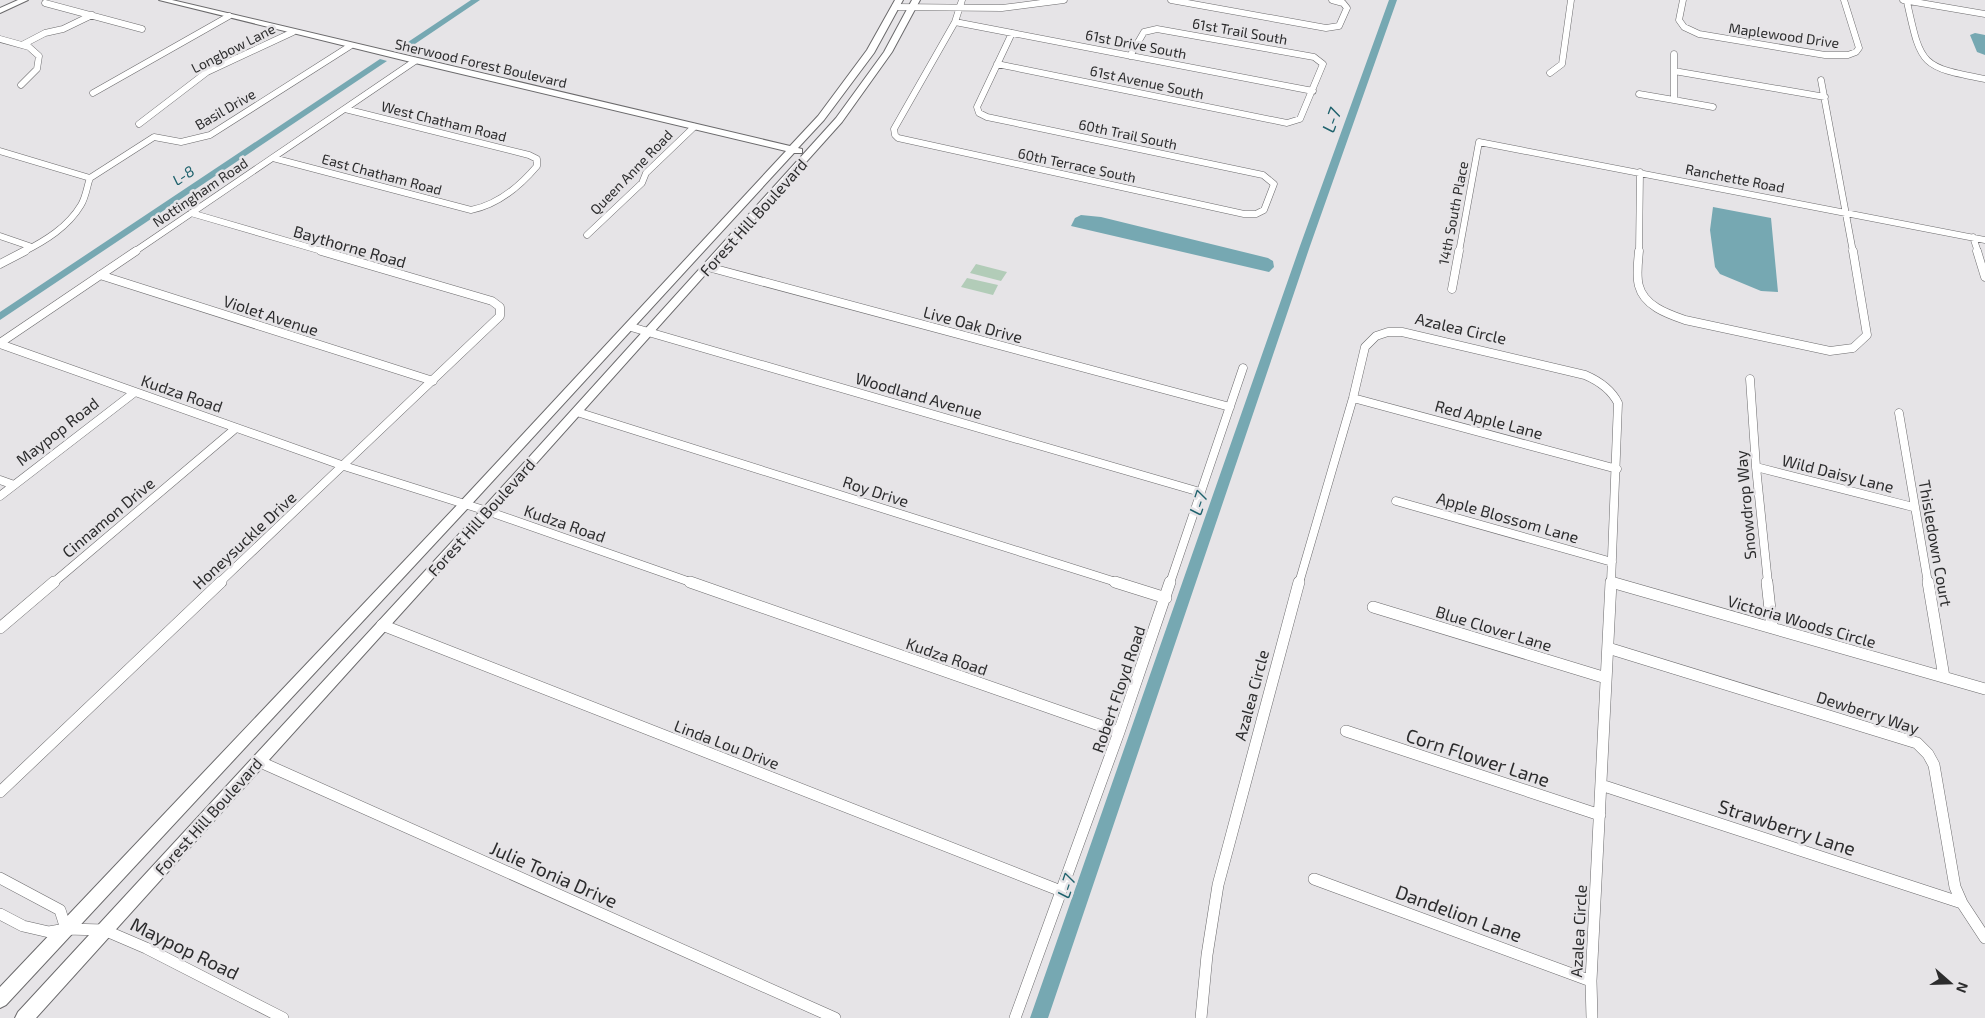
<svg xmlns="http://www.w3.org/2000/svg" width="1985" height="1018" font-family="'Exo 2',sans-serif">
  <rect width="100%" height="100%" fill="#e6e4e7"/>
  <path fill="#b2ccb8" d="M976,264L1007,272L1001,281L970,273Z
    M967,278L998,285L993,295L961,287Z"/>
  <path fill="#76a8b2" d="M1975,33L1985,35V55L1977,52L1970,35Z
    M1713,207L1771,218L1778,292L1761,291L1720,274L1715,267L1710,230Z
    M1081,215L1101,217L1268,258L1273,261L1274,267L1269,272L1071,226L1075,218Z"/>
  <g fill="none" stroke-linecap="round" stroke-linejoin="round">
    <path fill="#76a8b2" fill-rule="evenodd" d="M471,0H480L403,52L396,50Z
      M1389,0H1397L1310,246L1048,1018H1030L1300,246Z
      M380,59L387,61L0,320V312Z"/>
    <g stroke="#6b6a6c" stroke-width="7">
      <path id="street-far2" d="M962,0L955,22L894,129L895,135L898,138L1244,214H1256L1264,210L1274,184L1263,175L987,117L979,113L977,107L1012,33
        M1171,0L1326,28L1339,26L1347,8L1343,3L1332,0
        M1683,0L1679,20L1684,27L1699,34L1825,55H1848L1856,52L1859,48L1844,0
        M1903,0L1985,14
        M1907,2C1921,65 1920,67 1985,79
        M45,3L142,29
        M895,7L1002,8L1064,0
        M955,22L1313,91
        M0,39L29,47L39,56L37,69L21,85
        M22,45L45,33L63,29L92,15
        M1674,54V71L1825,97
        M997,64L1287,123L1300,119L1323,64L1314,57L1157,29L1144,32L1130,56
        M1674,71V100L1713,107
        M1550,73L1562,64L1571,0
        M1821,80L1853,252
        M93,93L229,16
        M1639,94L1674,100
        M139,124L207,72L293,32
        M0,151L90,178
        M273,158L471,210C497,205 520,186 537,166V159L529,155L345,109
        M191,213L325,252
        M587,235L642,183L646,173L694,127
        M0,236L32,247
        M1973,237L1978,252
        M23,252C45,241 68,227 81,205C86,197 87,186 90,178L154,137L181,142L210,135L350,46
        M134,252L415,61
        M1459,252L1479,142L1985,240
        M1639,252L1640,172"/>
    </g>
    <g stroke="#6b6a6c" stroke-width="9">
      <path id="street-far1" d="M1639,251C1638,262 1636,276 1639,286C1644,306 1668,314 1685,320L1830,351L1853,348L1867,335L1853,251
        M1977,251L1985,277
        M0,264L25,251
        M708,267L1230,407
        M100,275L433,381
        M1452,289L1459,251
        M631,327L1200,492
        M0,343L136,251
        M0,344L344,466L487,511L693,583
        M1750,379L1756,467L1768,583
        M1353,398L1617,469
        M577,412L1119,583
        M1899,413L1928,583
        M1756,467L1913,507
        M0,480L14,485
        M0,496L135,392
        M1396,501L1612,562
        M1611,582L1615,583
        M53,583L236,428
        M219,583L500,316V307L492,301L321,251
        M1170,583L1243,368
        M1299,583L1353,398L1365,347L1376,336L1388,332H1402L1585,375C1599,381 1611,389 1618,403L1611,583"/>
    </g>
    <g stroke="#6b6a6c" stroke-width="12">
      <path id="street" d="M690,582L1119,732
        M1115,582L1166,598
        M1611,582L1985,689
        M1767,582L1772,628
        M1928,582L1944,677
        M1373,607L1606,678
        M382,625L1061,891
        M0,628L54,582
        M1608,648L1917,743L1928,754L1934,765L1955,887L1962,903L1985,938
        M1346,731L1600,815
        M258,761L835,1018
        M1601,785L1962,903
        M0,792L221,582
        M0,878L60,910L66,929
        M1314,879L1591,981
        M0,914L23,926L49,932L66,929L104,930L146,948L283,1018
        M1015,1018L1119,732L1170,582
        M1201,1018L1207,955L1218,885L1299,582
        M1592,1018L1591,981L1611,582"/>
    </g>
    <g stroke="#6b6a6c" stroke-width="2">
      <path id="secondary" d="M18,0H28L0,13V8Z
        M159,0H172L790,146L818,116L867,50L895,0H903L874,53L824,120L798,148L802,149V153H794L468,508L6,1005L0,1008V987L460,502L786,151L415,63Z
        M912,0H920L892,52L842,122L491,514L36,1018H15L18,1012L483,508L836,118L884,52Z"/>
    </g>
    <use href="#street-far2" stroke="#fff" stroke-width="6"/>
    <use href="#street-far1" stroke="#fff" stroke-width="8"/>
    <use href="#street" stroke="#fff" stroke-width="11"/>
    <use href="#secondary" fill="#fff" fill-rule="evenodd"/>
  </g>
  <g text-anchor="middle" dominant-baseline="central" stroke-width="5" stroke-linejoin="round" paint-order="stroke">
    <g font-size="14" fill="#2c2c2d" stroke="#e6e4e7">
      <text transform="translate(1240 31) rotate(10)">61st Trail South</text>
      <text transform="translate(1784 35) rotate(8)">Maplewood Drive</text>
      <text transform="translate(1136 44) rotate(11)">61st Drive South</text>
      <text transform="translate(233 48) rotate(-27)">Longbow Lane</text>
      <text transform="translate(481 63) rotate(13)">Sherwood Forest Boulevard</text>
      <text transform="translate(1147 82) rotate(12)">61st Avenue South</text>
      <text transform="translate(225 109) rotate(-30)">Basil Drive</text>
      <text transform="translate(444 121) rotate(14)">West Chatham Road</text>
      <text transform="translate(1128 134) rotate(12)">60th Trail South</text>
      <text transform="translate(1077 165) rotate(12)">60th Terrace South</text>
      <text transform="translate(631 172) rotate(-46)">Queen Anne Road</text>
      <text transform="translate(382 174) rotate(15)">East Chatham Road</text>
      <text transform="translate(1735 178) rotate(11)">Ranchette Road</text>
      <text transform="translate(200 192) rotate(-34)">Nottingham Road</text>
      <text transform="translate(1453 213) rotate(-79)">14th South Place</text>
    </g>
    <g font-size="15" font-style="italic" fill="#1f626d" stroke="#e6e4e7">
      <text transform="translate(183 175) rotate(-34)">L-8</text>
    </g>
    <g font-size="16" fill="#2c2c2d" stroke="#e6e4e7">
      <text transform="translate(753 217) rotate(-48)">Forest Hill Boulevard</text>
      <text transform="translate(350 246) rotate(16)">Baythorne Road</text>
      <text transform="translate(271 315) rotate(18)">Violet Avenue</text>
      <text transform="translate(973 324) rotate(15)">Live Oak Drive</text>
      <text transform="translate(1461 328) rotate(13)">Azalea Circle</text>
      <text transform="translate(182 393) rotate(19)">Kudza Road</text>
      <text transform="translate(919 395) rotate(16)">Woodland Avenue</text>
      <text transform="translate(1489 419) rotate(15)">Red Apple Lane</text>
      <text transform="translate(57 431) rotate(-38)">Maypop Road</text>
      <text transform="translate(1838 473) rotate(14)">Wild Daisy Lane</text>
      <text transform="translate(876 491) rotate(18)">Roy Drive</text>
      <text transform="translate(1745 505) rotate(-95)">Snowdrop Way</text>
      <text transform="translate(108 517) rotate(-40)">Cinnamon Drive</text>
      <text transform="translate(481 517) rotate(-48)">Forest Hill Boulevard</text>
      <text transform="translate(1508 517) rotate(16)">Apple Blossom Lane</text>
      <text transform="translate(565 523) rotate(19)">Kudza Road</text>
      <text transform="translate(244 540) rotate(-43)">Honeysuckle Drive</text>
      <text transform="translate(1936 543) rotate(80)">Thisledown Court</text>
      <text transform="translate(1802 621) rotate(16)">Victoria Woods Circle</text>
      <text transform="translate(1494 628) rotate(17)">Blue Clover Lane</text>
      <text transform="translate(947 656) rotate(19)">Kudza Road</text>
      <text transform="translate(1118 689) rotate(-71)">Robert Floyd Road</text>
      <text transform="translate(1251 695) rotate(-75)">Azalea Circle</text>
      <text transform="translate(1868 712) rotate(18)">Dewberry Way</text>
      <text transform="translate(727 744) rotate(21)">Linda Lou Drive</text>
      <text transform="translate(208 816) rotate(-48)">Forest Hill Boulevard</text>
      <text transform="translate(1578 931) rotate(-87)">Azalea Circle</text>
    </g>
    <g font-size="18" font-style="italic" fill="#1f626d" stroke="#e6e4e7">
      <text transform="translate(1331 120) rotate(-70)">L-7</text>
      <text transform="translate(1198 503) rotate(-71)">L-7</text>
      <text transform="translate(1066 886) rotate(-71)">L-7</text>
    </g>
    <g font-size="19" fill="#2c2c2d" stroke="#e6e4e7">
      <text transform="translate(1478 757) rotate(18)">Corn Flower Lane</text>
      <text transform="translate(1787 827) rotate(18)">Strawberry Lane</text>
      <text transform="translate(554 874) rotate(24)">Julie Tonia Drive</text>
      <text transform="translate(1459 913) rotate(20)">Dandelion Lane</text>
      <text transform="translate(185 948) rotate(26)">Maypop Road</text>
    </g>
  </g>
  <g transform="translate(1950 983) rotate(110)" stroke="#e6e4e7" stroke-width="4" paint-order="stroke">
  <path d="M0-4L9 19L0 12L-9 19Z" fill="#2c2c2d"/>
  <text y="-8" font-size="14" font-weight="bold" text-anchor="middle" fill="#2c2c2d">N</text>
  </g>
</svg>
